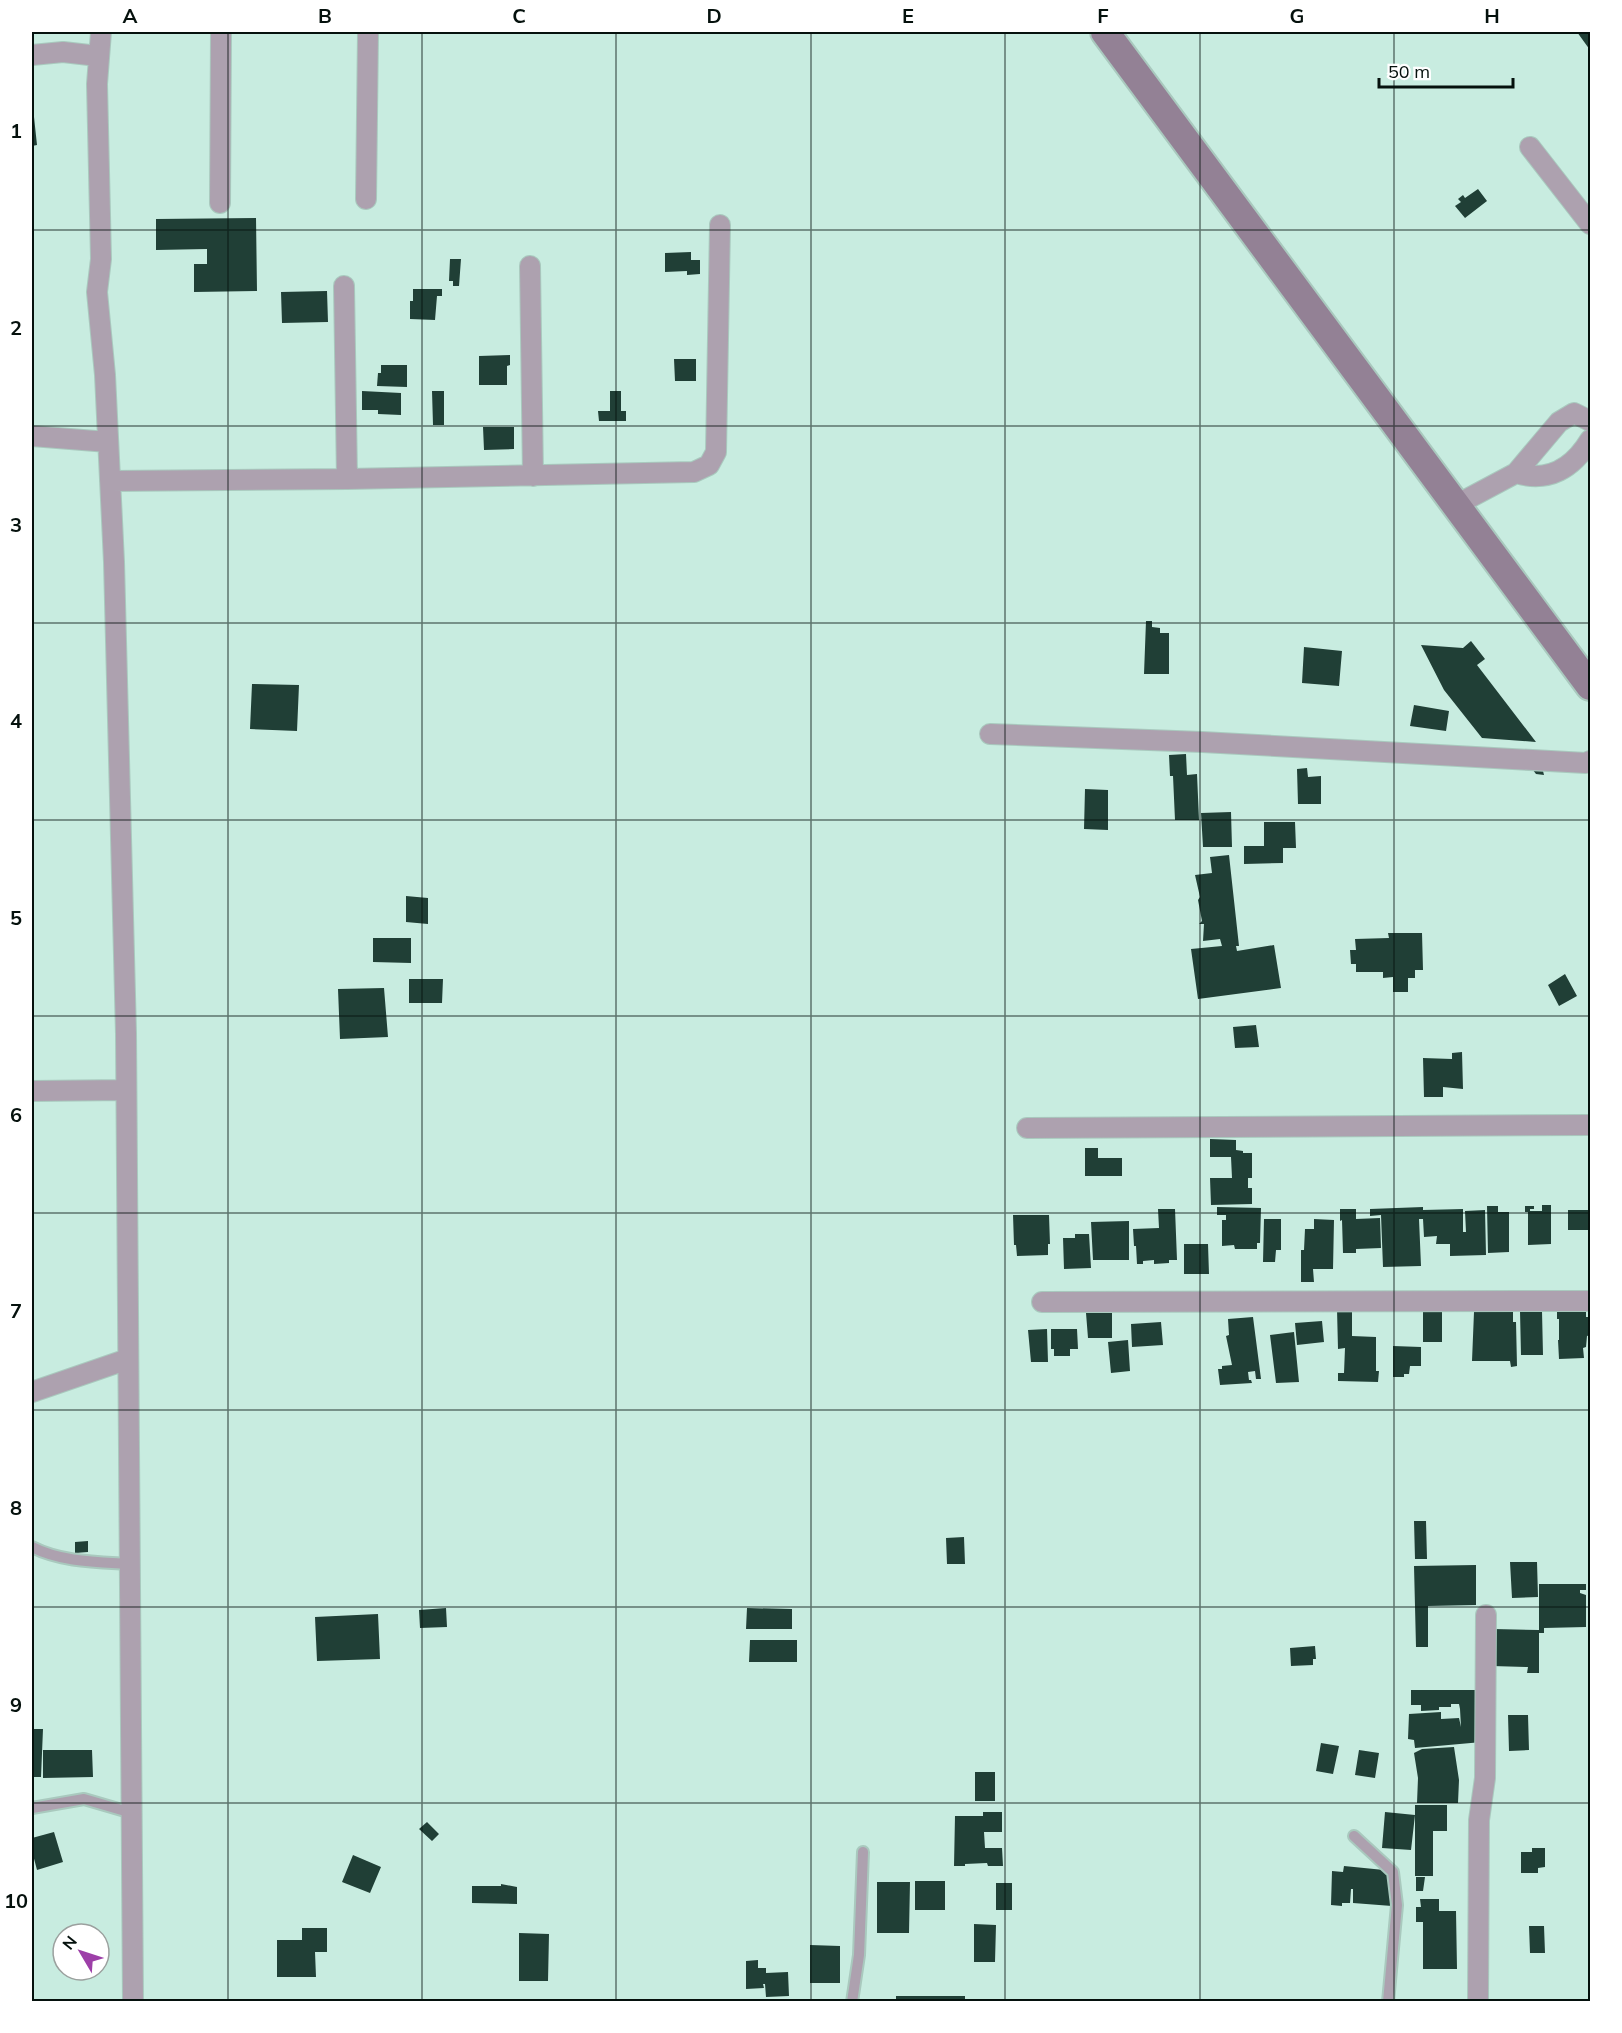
<svg xmlns="http://www.w3.org/2000/svg" width="1622" height="2033" font-family="Mulish,sans-serif">
  <rect width="100%" height="100%" fill="#c8ece0"/>
  <path fill="#203f36" d="M1577,32H1590V50Z
    M32,117H34L37,145L32,146Z
    M1478,189L1487,201L1465,218L1455,206L1461,202L1458,199L1463,195L1465,198Z
    M256,218L257,291L194,292V264H207V249L156,250V219Z
    M691,252V260H700V274L687,275V271L665,272V253Z
    M450,259H461L459,286H453V281H449Z
    M413,289H442V296H437L435,320L410,319V301H413Z
    M327,291L328,322L282,323L281,292Z
    M510,355V365L507,366V385H479V356Z
    M674,359H696V381H675Z
    M381,365H407V387L377,386L378,373H381Z
    M362,391L401,393V415L378,414V410H362Z
    M432,391H444V425H433Z
    M610,391H621V411H626V421H599L598,411H610Z
    M483,427H514V449L484,450Z
    M1146,621H1152V627L1160,628V633H1169V674H1144Z
    M1471,641L1485,659L1477,665L1536,742L1482,738L1444,690L1421,645L1463,648Z
    M1304,647L1342,651L1339,686L1302,683Z
    M252,684L299,685L297,731L250,729Z
    M1414,705L1449,711L1446,731L1410,726Z
    M1186,754L1187,775L1197,774L1199,820H1175L1173,776H1170L1169,755Z
    M1307,768L1308,777L1321,776V804H1298L1297,769Z
    M1533,770H1548L1543,771L1544,775L1536,774Z
    M1085,789L1108,790V830L1084,829Z
    M1231,812L1232,847H1203L1201,813Z
    M1264,822H1295L1296,848H1283V863L1244,864V846H1264Z
    M1229,855L1239,946H1236L1237,951L1274,945L1281,988L1198,999L1191,949L1222,946L1220,939L1203,941L1204,924H1199L1202,921L1198,900L1200,897L1195,875L1212,873L1210,857Z
    M406,896L428,898V924L406,922Z
    M1388,933H1422L1423,970H1415V978H1408V992H1393V977L1383,978V972H1356V964H1351L1350,950H1356L1355,939L1389,938Z
    M373,938H411V963L373,962Z
    M1565,974L1577,996L1559,1006L1548,985Z
    M409,979H443L442,1003H409Z
    M384,988L388,1037L340,1039L338,989Z
    M1256,1025L1259,1047L1235,1048L1233,1027Z
    M1462,1052L1463,1089L1443,1087V1097H1424L1423,1058L1452,1059V1053Z
    M1210,1139L1236,1140V1150L1243,1151V1153H1252V1178H1248V1188H1252V1204L1211,1205L1210,1178H1232L1231,1157H1210Z
    M1085,1148H1098V1158H1122V1176H1085Z
    M1542,1205H1551V1244L1528,1245V1212H1525V1206H1534V1209H1530V1211H1542Z
    M1487,1206H1498V1212H1509V1252L1488,1253Z
    M1217,1207L1261,1208L1260,1243H1257V1249H1235L1234,1245L1222,1246V1220H1226V1215H1217Z
    M1423,1207V1210L1463,1209V1232H1466L1465,1211L1485,1210L1486,1255L1450,1256V1244H1436L1437,1236L1424,1237L1423,1219H1419L1421,1266L1383,1267L1381,1215L1370,1216V1209Z
    M1158,1209H1175L1177,1260H1169V1263L1154,1264V1260L1143,1261V1264H1137L1136,1246H1134L1133,1229L1159,1228Z
    M1340,1209H1356V1219L1380,1218L1381,1248L1356,1249V1253H1343L1342,1220L1340,1221Z
    M1568,1210H1590V1230H1568Z
    M1013,1215H1049L1050,1244H1048V1255L1017,1256L1016,1245H1014Z
    M1264,1219H1281V1250H1276L1275,1262H1263Z
    M1314,1219L1334,1220L1333,1269H1313L1314,1282H1301V1250H1304L1305,1229H1314Z
    M1129,1221V1260H1093L1091,1222Z
    M1075,1234H1089L1091,1268L1064,1269L1063,1238H1075Z
    M1184,1244H1208L1209,1274H1184Z
    M1586,1306V1317H1590V1335L1587,1336L1586,1347L1583,1348L1584,1358L1559,1359L1558,1340H1559V1319H1557V1307Z
    M1423,1308H1442V1342H1423Z
    M1337,1309H1352V1336L1376,1337V1371H1379L1378,1382L1338,1381V1373H1344L1345,1348L1338,1349Z
    M1513,1311V1322H1516L1517,1366L1511,1367L1510,1361H1472L1474,1312Z
    M1520,1311H1542L1543,1355H1521Z
    M1086,1313H1112V1338H1088Z
    M1253,1317L1261,1379H1256L1255,1371L1248,1372L1249,1380H1251L1252,1383L1220,1385L1218,1369H1222V1366L1232,1365L1226,1336L1229,1335L1228,1319Z
    M1322,1321L1324,1342L1297,1345L1295,1323Z
    M1161,1322L1163,1345L1132,1347L1131,1324Z
    M1047,1329L1048,1362H1031L1028,1330Z
    M1051,1329H1077L1078,1349H1070V1356H1054V1349H1051Z
    M1294,1332L1299,1382L1276,1383L1270,1335Z
    M1128,1340L1130,1371L1111,1373L1108,1342Z
    M1393,1346L1421,1347V1366H1410L1409,1374H1404V1377H1393Z
    M1414,1521H1426L1427,1559H1415Z
    M964,1537L965,1564H947L946,1538Z
    M88,1541V1552L75,1553V1542Z
    M1510,1562H1537L1538,1597L1512,1598Z
    M1476,1565V1605L1428,1606V1647H1416L1414,1566Z
    M1539,1584H1586V1590H1580V1593L1586,1595V1627L1544,1628V1633H1539V1673H1527L1528,1667L1492,1666L1493,1629L1539,1630Z
    M446,1608L447,1627L420,1628L419,1610Z
    M747,1608L792,1609V1629H746Z
    M378,1614L380,1659L317,1661L315,1617Z
    M750,1640H797V1662H749Z
    M1315,1646L1316,1659H1313V1665L1291,1666L1290,1648Z
    M1411,1690H1479L1482,1742L1415,1748L1414,1740L1408,1739L1409,1714L1441,1712V1719L1459,1718L1461,1727L1460,1709L1459,1704H1451V1707H1439V1710L1421,1711V1705H1411Z
    M1508,1715H1528L1529,1750L1509,1751Z
    M32,1729H43L41,1777H32Z
    M1321,1743L1339,1746L1333,1774L1316,1771Z
    M1454,1747L1459,1780L1458,1803H1417L1418,1778L1414,1753L1422,1749Z
    M43,1750H92L93,1777L43,1778Z
    M1359,1750L1379,1753L1375,1778L1355,1775Z
    M975,1772H995V1801H975Z
    M1415,1805H1447V1831H1433V1876H1415Z
    M983,1812H1002V1832H984L985,1848H1002L1003,1866H988L987,1863L965,1864V1866H954L955,1816H983Z
    M1385,1812L1415,1815L1411,1850L1382,1848Z
    M427,1822L439,1834L432,1841L419,1829Z
    M54,1832L63,1862L37,1870L32,1851V1838Z
    M1532,1848H1545V1867L1538,1868V1873H1521V1852H1532Z
    M353,1855L381,1867L370,1893L342,1882Z
    M1344,1866L1394,1871L1392,1906L1353,1903V1889H1351L1350,1903H1342V1906L1331,1905L1332,1871L1343,1872Z
    M1416,1877H1425L1423,1891H1416Z
    M915,1881H945V1910H915Z
    M877,1882H910L909,1933H877Z
    M996,1883H1012V1910H996Z
    M501,1884L517,1887V1904L472,1903V1886H501Z
    M1420,1899H1439V1911H1456L1457,1969H1423V1922H1416V1907H1421Z
    M974,1924L996,1925L995,1962H974Z
    M1529,1926H1544L1545,1953H1530Z
    M302,1928H327V1952H315L316,1977H277V1940H302Z
    M519,1933L549,1934L548,1981H519Z
    M810,1945L840,1946V1983H810Z
    M758,1960V1968H766V1973L788,1972L789,1996L766,1997L765,1984H763L764,1988L746,1989V1961Z
    M896,1996H965V2001H896Z"/>
  <g fill="none" stroke-linecap="round" stroke-linejoin="round">
    <g stroke="#a9c9be" stroke-width="14">
      <path id="service" d="M32,1547C61,1562 97,1562 129,1564
        M32,1808L84,1799L132,1813
        M1354,1836L1393,1872L1397,1905L1388,2002
        M852,2002L859,1955L863,1852"/>
    </g>
    <g stroke="#a9c9be" stroke-width="22">
      <path id="minor" d="M101,32L97,84L101,259L97,292L105,375L114,562L126,1034L133,2002
        M32,55L63,52L98,56
        M1530,147L1590,224
        M366,199L368,32
        M220,203L221,32
        M530,266L533,476
        M344,286L347,479
        M32,436L108,442
        M1516,473C1549,483 1573,468 1590,440
        M110,481L347,479L694,472L709,465L716,452L720,225
        M1456,505L1516,473L1559,422L1574,413L1590,421
        M990,734L1202,742L1586,763L1590,761
        M32,1091L126,1090
        M1027,1128L1590,1125
        M1042,1302L1590,1301
        M32,1392L128,1359
        M1478,2002L1479,1820L1485,1778L1486,1615"/>
    </g>
    <g stroke="#a9c9be" stroke-width="32">
      <path id="secondary" d="M1105,32L1590,686"/>
    </g>
    <use href="#service" stroke="#ada1af" stroke-width="10"/>
    <use href="#minor" stroke="#ada1af" stroke-width="20"/>
    <use href="#secondary" stroke="#938195" stroke-width="28"/>
  </g>
  <path fill="none" stroke="#05110d" stroke-width="1.5" stroke-opacity="0.55" d="M228,32V2002M422,32V2002M616,32V2002M811,32V2002M1005,32V2002M1200,32V2002M1394,32V2002M32,230H1590M32,426H1590M32,623H1590M32,820H1590M32,1016H1590M32,1213H1590M32,1410H1590M32,1607H1590M32,1803H1590"/>
  <rect width="1622" height="2033" fill="none" stroke="#ffffff" stroke-width="66"/>
  <g transform="translate(81 1952) rotate(309)"><circle r="28" fill="#ffffff" stroke="#9ba09e" stroke-width="1.5"/>
  <path d="M0-4.5L10 22L0 15L-10 22Z" fill="#9d3fa8"/>
  <text y="-9" font-size="16" font-weight="bold" text-anchor="middle" fill="#05110d">N</text>
  </g>
  <path d="M1379 78v9h134v-9" fill="none" stroke="#05110d" stroke-width="3"/>
  <text x="1388" y="78" font-size="18" fill="#05110d" stroke="#ffffff" stroke-width="4.5" paint-order="stroke">50 m</text>
  <rect x="33" y="33" width="1556" height="1967" fill="none" stroke="#05110d" stroke-width="2"/>
  <g font-size="20" text-anchor="middle" font-weight="bold" fill="#05110d">
    <text x="130" y="23">A</text>
    <text x="325" y="23">B</text>
    <text x="519" y="23">C</text>
    <text x="714" y="23">D</text>
    <text x="908" y="23">E</text>
    <text x="1103" y="23">F</text>
    <text x="1297" y="23">G</text>
    <text x="1492" y="23">H</text>
    <text x="16" y="138">1</text>
    <text x="16" y="335">2</text>
    <text x="16" y="532">3</text>
    <text x="16" y="728">4</text>
    <text x="16" y="925">5</text>
    <text x="16" y="1122">6</text>
    <text x="16" y="1318">7</text>
    <text x="16" y="1515">8</text>
    <text x="16" y="1712">9</text>
    <text x="16" y="1908">10</text>
  </g>
</svg>
